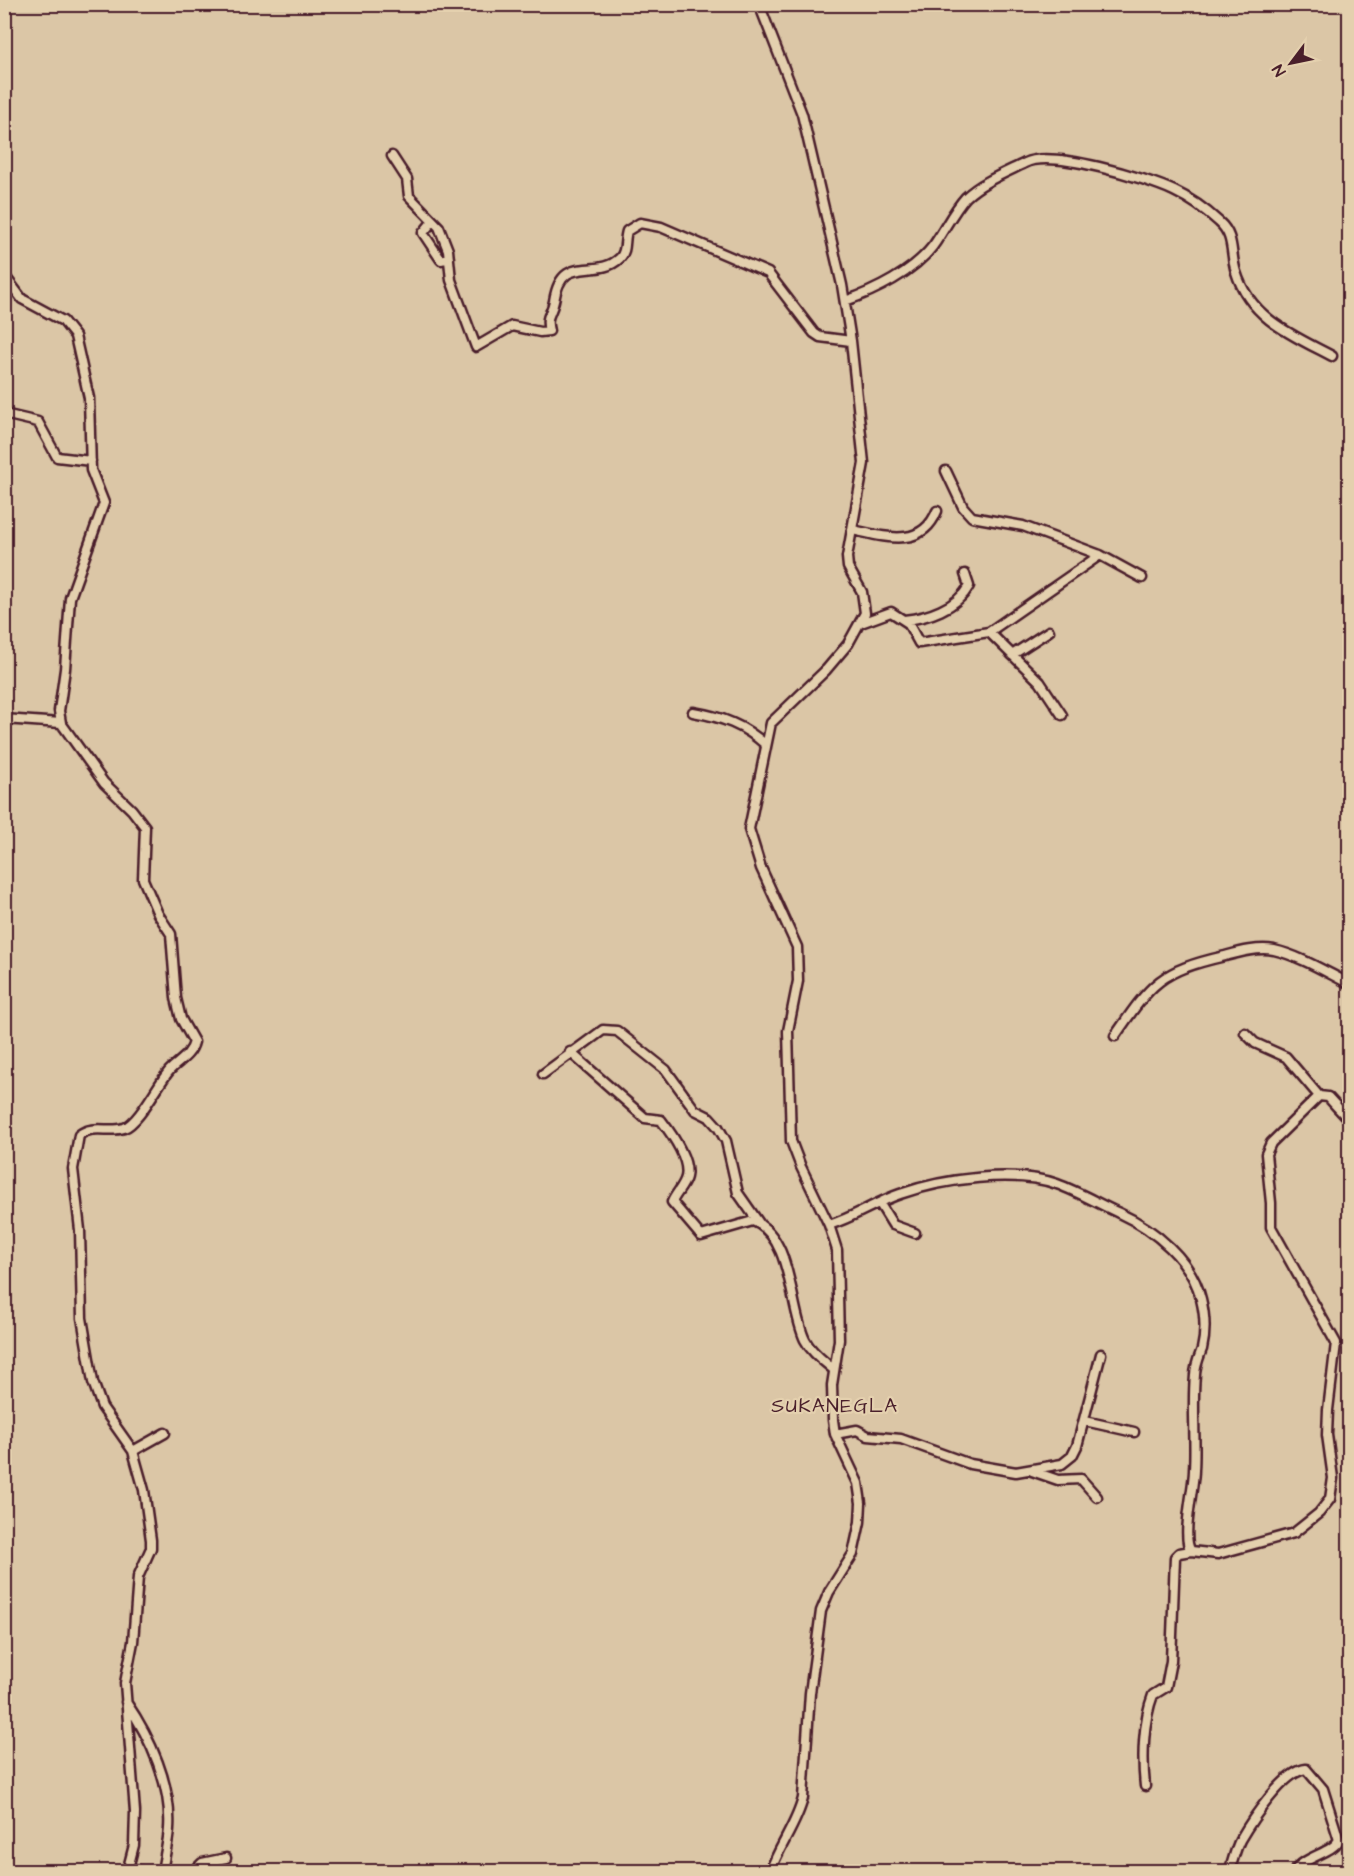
<svg xmlns="http://www.w3.org/2000/svg" width="1354" height="1876" font-family="'Architects Daughter',sans-serif">
  <rect width="100%" height="100%" fill="#dbc6a6"/>
  <filter id="ink" filterUnits="userSpaceOnUse"><feTurbulence type="fractalNoise" baseFrequency=".0167" numOctaves="2"/><feDisplacementMap in="SourceGraphic" scale="12" xChannelSelector="R" yChannelSelector="G"/><feConvolveMatrix kernelMatrix="1 2 1 2 8 2 1 2 1" color-interpolation-filters="sRGB"/></filter>
  <g filter="url(#ink)">
    <g fill="none" stroke-linecap="round" stroke-linejoin="round">
      <g stroke="#4a1f2b" stroke-width="13">
        <path id="minor" d="M759,4L802,114L842,285L851,341L864,463L847,557L848,567L862,592L865,613L848,644L826,670L771,723L749,829L761,868L797,947L798,981L788,1031L791,1141L801,1167L829,1225L837,1250L839,1340L832,1385L833,1420L835,1434L858,1483L861,1503L860,1522L853,1554L829,1592L821,1611L810,1693L803,1798C797,1824 779,1846 770,1872
          M392,156L407,179L409,196L439,227L448,250L451,280L476,347L512,326L540,332L549,331C545,315 551,316 554,301C562,251 596,281 620,258C627,251 624,240 627,231L640,223L661,227L768,273L814,333L820,337L851,341
          M432,222L423,233L441,260L449,258
          M4,275L22,299L63,321L75,336L89,398L91,470L104,503L70,598L65,669L59,711L61,723
          M845,301C875,291 913,272 933,246C944,231 953,211 966,197C982,182 1005,173 1025,163C1051,149 1146,178 1174,191C1189,198 1206,210 1219,222C1235,236 1230,253 1236,272C1250,318 1292,335 1332,356
          M4,414L38,422L57,457L91,461
          M946,471L963,507L972,517L1023,526L1100,555L1142,578
          M853,530C885,537 922,549 937,511
          M904,620C927,618 957,608 969,586L965,574
          M861,623L891,612L908,623L919,643L989,632L1100,555
          M989,632L1040,682L1062,715
          M1012,655L1049,631
          M693,712C722,717 744,725 766,745
          M4,719L61,723L104,783L132,810L145,827L143,879L158,914L171,934L176,998L181,1019L194,1042C191,1055 179,1061 170,1070C158,1083 140,1122 124,1128C109,1133 93,1124 79,1135L73,1169L80,1230L82,1318L93,1382L102,1407L133,1451L144,1490L151,1540V1548L138,1577L133,1642L125,1683L135,1812L134,1845L127,1872
          M1245,1033L1255,1043L1286,1057L1319,1096
          M1115,1036C1152,982 1160,971 1225,956C1240,952 1258,947 1274,950C1300,956 1326,972 1350,984
          M570,1052L645,1118L661,1120C671,1133 690,1160 686,1177C684,1186 676,1193 672,1202L701,1236L753,1221C793,1237 789,1307 805,1340C811,1352 824,1361 834,1370
          M543,1074L603,1030L617,1031L666,1070L695,1110L709,1117L718,1127L726,1141L738,1193L759,1223
          M880,1204L893,1225L915,1233
          M829,1225C855,1217 876,1202 900,1194C943,1179 1014,1169 1057,1184C1079,1192 1099,1204 1119,1213C1154,1229 1192,1260 1201,1299C1205,1315 1206,1332 1202,1349C1199,1357 1195,1366 1195,1375C1192,1407 1196,1439 1194,1470C1194,1488 1181,1538 1191,1551L1218,1554L1294,1533L1319,1513L1330,1499L1333,1478L1327,1435L1328,1410L1336,1343L1271,1227V1203L1266,1154L1271,1143L1319,1096L1328,1097L1350,1121
          M1085,1421L1134,1432
          M835,1434L857,1430L868,1436L901,1439L970,1464L1016,1472L1062,1464L1072,1456L1077,1446L1101,1354
          M133,1451L165,1433
          M1032,1471L1058,1480L1081,1479L1097,1497
          M126,1702C150,1737 172,1785 169,1829C168,1843 164,1858 162,1872
          M1145,1786C1142,1758 1143,1721 1153,1695L1166,1687L1171,1661L1175,1557L1179,1553L1191,1551
          M128,1867L143,1872
          M193,1872L202,1863L226,1858
          M1229,1872C1233,1861 1235,1850 1240,1840C1251,1821 1284,1771 1306,1769L1323,1789L1339,1840C1331,1854 1306,1855 1294,1872"/>
      </g>
      <use href="#minor" stroke="#e4d0ae" stroke-width="8"/>
    </g>
  </g>
  <g text-anchor="middle" dominant-baseline="central" stroke-width="4.5" stroke-linejoin="round" paint-order="stroke">
    <g font-size="20" letter-spacing="1.5" fill="#4a1f2b" stroke="#e4d0ae">
      <text x="835" y="1406">SUKANEGLA</text>
    </g>
  </g>
  <rect width="1354" height="1876" fill="none" stroke="#e4d0ae" stroke-width="24"/>
  <rect x="12" y="12" width="1330" height="1852" fill="none" stroke="#4a1f2b" stroke-width="2" filter="url(#ink)"/>
  <g transform="translate(1291 63) rotate(238)" stroke="#e4d0ae" stroke-width="4.5" paint-order="stroke">
  <path d="M0-4.5L10 22L0 15L-10 22Z" fill="#4a1f2b"/>
  <text y="-9" font-size="16" font-weight="bold" text-anchor="middle" fill="#4a1f2b">N</text>
  </g>
</svg>
